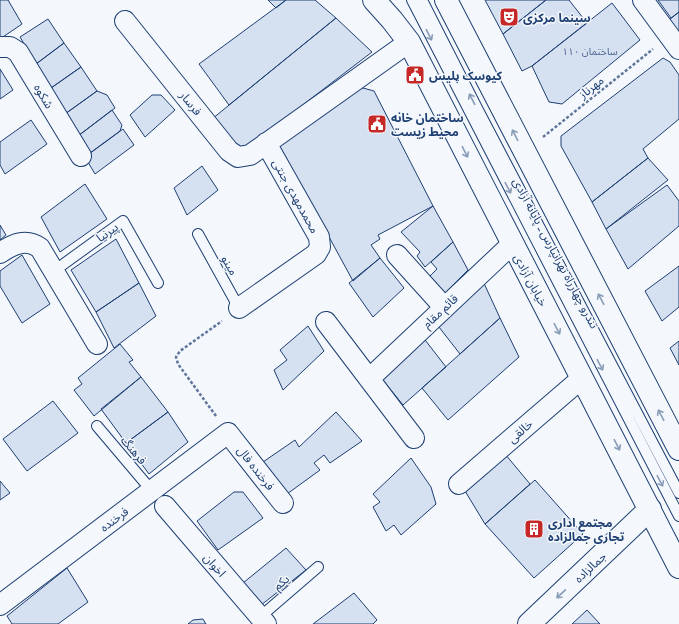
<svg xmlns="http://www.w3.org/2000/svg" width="679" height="624" font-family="'IBM Plex Sans','Noto Sans Arabic',sans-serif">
  <rect width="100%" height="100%" fill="#f4f7fb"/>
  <path fill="#d5e0f0" stroke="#1d3f73" d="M0,0H8L22,24L0,39Z
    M268,0H286L276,8Z
    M286,0H315L336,18L229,105L199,64Z
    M485,0H546L503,34Z
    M546,0H569L587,23L532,66L522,71L503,34Z
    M658,0H679V12L671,18Z
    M612,3L640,40L562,104L549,102L532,66Z
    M679,12V34L669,20Z
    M336,18L372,52L240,153L212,119Z
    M48,19L64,43L36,64L20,37Z
    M64,43L81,67L51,88L36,64Z
    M663,58L670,62L679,75V119L643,149L648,158L592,202L561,146V136Z
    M81,67L97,91L65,114L51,88Z
    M0,69L13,90L0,99Z
    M363,88L374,91L433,206L378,235L380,239L371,245L380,258L353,281L279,145L353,91Z
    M97,91L107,95L115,108L78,136L65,114Z
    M152,95H161L175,110L145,137L130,115Z
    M112,110L122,125L120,131L90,153L78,136Z
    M31,120L47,144L5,174L0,165V142Z
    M123,129L134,145L95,174L85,157Z
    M648,158L668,180L606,229L592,202Z
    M202,166L218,190L187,215L174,188Z
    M85,184L107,219L60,252L41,217Z
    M667,185L679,201V226L628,269L606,229Z
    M433,206L453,242L425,267L417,256L420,252L401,232Z
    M0,225L6,235L0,240Z
    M116,239L139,283L96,312L71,270Z
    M453,242L468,270L445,293L428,278L437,269L431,262Z
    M22,255L50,304L22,323L0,286V271Z
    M380,258L404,288L373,317L349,283Z
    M679,266V307L662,321L645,291Z
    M482,279L500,318L460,354L435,322Z
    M139,283L156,316L114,348L96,312Z
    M500,318L519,357L448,420L422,388Z
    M308,326L324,351L283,390L274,370L287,360L280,350Z
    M422,336L446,367L403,405L382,379Z
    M679,341V365L670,348Z
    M120,344L133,360L129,362L141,377L94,416L74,390L82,384L78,378Z
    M141,377L168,412L126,443L101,409Z
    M53,401L78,433L27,471L3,439Z
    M168,412L188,442L149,474L126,443Z
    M336,412L362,441L330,463L324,455L314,463L320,470L287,494L263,462L295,440L299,447Z
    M505,454L530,484L485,524L465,491Z
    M411,458L431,487L436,504L401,535L394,525L386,531L373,507L380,502L373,494Z
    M535,480L583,534L534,578L485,524Z
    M0,481L10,493L0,500Z
    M234,492H243L263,518L218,550L197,521Z
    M286,548L306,570L261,605L243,583Z
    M67,568L88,602L58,624H12L7,616Z
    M354,593L377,620L373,624H313Z
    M587,610L600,624H572Z
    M203,619L206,624H188L193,620Z"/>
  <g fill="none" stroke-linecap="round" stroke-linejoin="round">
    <g stroke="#1d3f73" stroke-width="12">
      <path id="lane" d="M412,0L679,516
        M422,0L478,110L679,493
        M198,234L239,308
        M54,271L123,221L158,283
        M97,426L152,491
        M260,617L318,567"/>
    </g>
    <g stroke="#1d3f73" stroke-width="22">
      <path id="street" d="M643,0L679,49
        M125,21L229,151L238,157L250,155L409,42
        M0,47H10L18,52L81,156
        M0,253C13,244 26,238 40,248L97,344
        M397,255L444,307
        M239,308L316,254L320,247L319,237L266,143
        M326,322L414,438
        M369,379L512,244
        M459,484L582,378
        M165,506L266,624
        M0,605L228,433L283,503"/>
    </g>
    <g stroke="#1d3f73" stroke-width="24">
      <path id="secondary" d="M529,624L650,509"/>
    </g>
    <g stroke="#1d3f73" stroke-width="24">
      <path id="primary" d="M374,0L392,20L409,42L679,567
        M446,0L679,449"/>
    </g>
    <path stroke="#5e769c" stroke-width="2.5" stroke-dasharray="3 2" stroke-linecap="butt" d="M543,137L653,49
      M216,416L178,364L176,357L180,351L222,321"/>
    <use href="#lane" stroke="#f4f7fb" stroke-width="10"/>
    <use href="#street" stroke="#f4f7fb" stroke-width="20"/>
    <use href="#secondary" stroke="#f4f7fb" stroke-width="22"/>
    <use href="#primary" stroke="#f4f7fb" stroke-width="22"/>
  </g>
  <defs><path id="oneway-shaft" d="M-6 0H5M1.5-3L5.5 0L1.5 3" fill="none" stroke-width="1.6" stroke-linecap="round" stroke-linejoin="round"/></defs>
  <g stroke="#889bb7">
    <use href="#oneway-shaft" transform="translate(429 35) rotate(63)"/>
    <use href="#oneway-shaft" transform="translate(472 99) rotate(-117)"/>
    <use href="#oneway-shaft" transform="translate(515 135) rotate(-117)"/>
    <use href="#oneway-shaft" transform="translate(465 152) rotate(63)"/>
    <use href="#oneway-shaft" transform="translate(508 188) rotate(62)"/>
    <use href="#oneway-shaft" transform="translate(601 299) rotate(-118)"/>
    <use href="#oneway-shaft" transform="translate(557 329) rotate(62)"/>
    <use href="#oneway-shaft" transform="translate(600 365) rotate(62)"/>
    <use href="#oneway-shaft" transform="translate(661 415) rotate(-118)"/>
    <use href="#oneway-shaft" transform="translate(617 445) rotate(63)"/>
    <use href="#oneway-shaft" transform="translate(660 481) rotate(62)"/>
    <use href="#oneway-shaft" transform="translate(561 594) rotate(137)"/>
  </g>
  <defs>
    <g id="theatre-square" transform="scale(1)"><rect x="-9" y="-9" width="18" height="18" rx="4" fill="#c62828" stroke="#f4f7fb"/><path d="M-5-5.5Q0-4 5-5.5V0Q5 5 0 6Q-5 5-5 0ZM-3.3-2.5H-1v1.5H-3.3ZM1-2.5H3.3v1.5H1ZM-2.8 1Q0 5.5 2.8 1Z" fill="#fff"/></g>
    <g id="civic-square" transform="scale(1)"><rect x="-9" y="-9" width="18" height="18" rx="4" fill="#c62828" stroke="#f4f7fb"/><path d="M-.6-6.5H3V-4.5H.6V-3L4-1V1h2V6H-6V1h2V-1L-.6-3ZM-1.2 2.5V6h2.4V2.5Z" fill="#fff"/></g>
    <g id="building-square" transform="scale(1)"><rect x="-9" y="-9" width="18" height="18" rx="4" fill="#c62828" stroke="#f4f7fb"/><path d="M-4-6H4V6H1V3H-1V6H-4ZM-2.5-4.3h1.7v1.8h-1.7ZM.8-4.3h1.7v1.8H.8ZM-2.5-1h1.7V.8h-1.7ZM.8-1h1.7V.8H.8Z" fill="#fff"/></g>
  </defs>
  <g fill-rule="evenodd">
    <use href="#theatre-square" x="509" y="17"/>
    <use href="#civic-square" x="415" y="75"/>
    <use href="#civic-square" x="377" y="124"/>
    <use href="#building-square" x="534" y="529"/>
  </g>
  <g text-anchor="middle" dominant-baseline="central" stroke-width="3" stroke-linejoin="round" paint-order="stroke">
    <g font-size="10" fill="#4b6792">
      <text x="590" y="51">ساختمان ۱۱۰</text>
    </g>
    <g font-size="12" font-weight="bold" fill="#1d3f73" stroke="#f4f7fb" text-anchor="start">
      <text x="523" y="17">سینما مرکزی</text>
      <text x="429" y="75">کیوسک پلیس</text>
      <text x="391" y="117">ساختمان خانه<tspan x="391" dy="14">محیط زیست</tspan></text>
      <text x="548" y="522">مجتمع اداری<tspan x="548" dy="14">تجاری جمالزاده</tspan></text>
    </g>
    <g font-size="12" fill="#1d3f73" stroke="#f4f7fb">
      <text transform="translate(591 87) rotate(-38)">مهرناز</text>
      <text transform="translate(44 96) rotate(59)">شکوه</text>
      <text transform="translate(191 103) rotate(51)">فرسار</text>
      <text transform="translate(296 196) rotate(61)">محمدمهدی جنتی</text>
      <text transform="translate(107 232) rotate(-36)">پیرنیا</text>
      <text transform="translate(556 253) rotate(62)">تندرو چهارراه تهرانپارس ـ پایانه آزادی</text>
      <text transform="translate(230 265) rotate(60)">مینو</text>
      <text transform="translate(531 280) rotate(62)">خیابان آزادی</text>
      <text transform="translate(440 311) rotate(-43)">قائم مقام</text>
      <text transform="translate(520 431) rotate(-41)">خالقی</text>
      <text transform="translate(134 450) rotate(50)">فرهنگ</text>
      <text transform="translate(256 468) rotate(52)">فرخنده فال</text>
      <text transform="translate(114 519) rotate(-37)">فرخنده</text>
      <text transform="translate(215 565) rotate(49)">اخوان</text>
      <text transform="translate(590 567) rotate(-43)">جمالزاده</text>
      <text transform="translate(281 582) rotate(-40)">یکم</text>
    </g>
  </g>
</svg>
